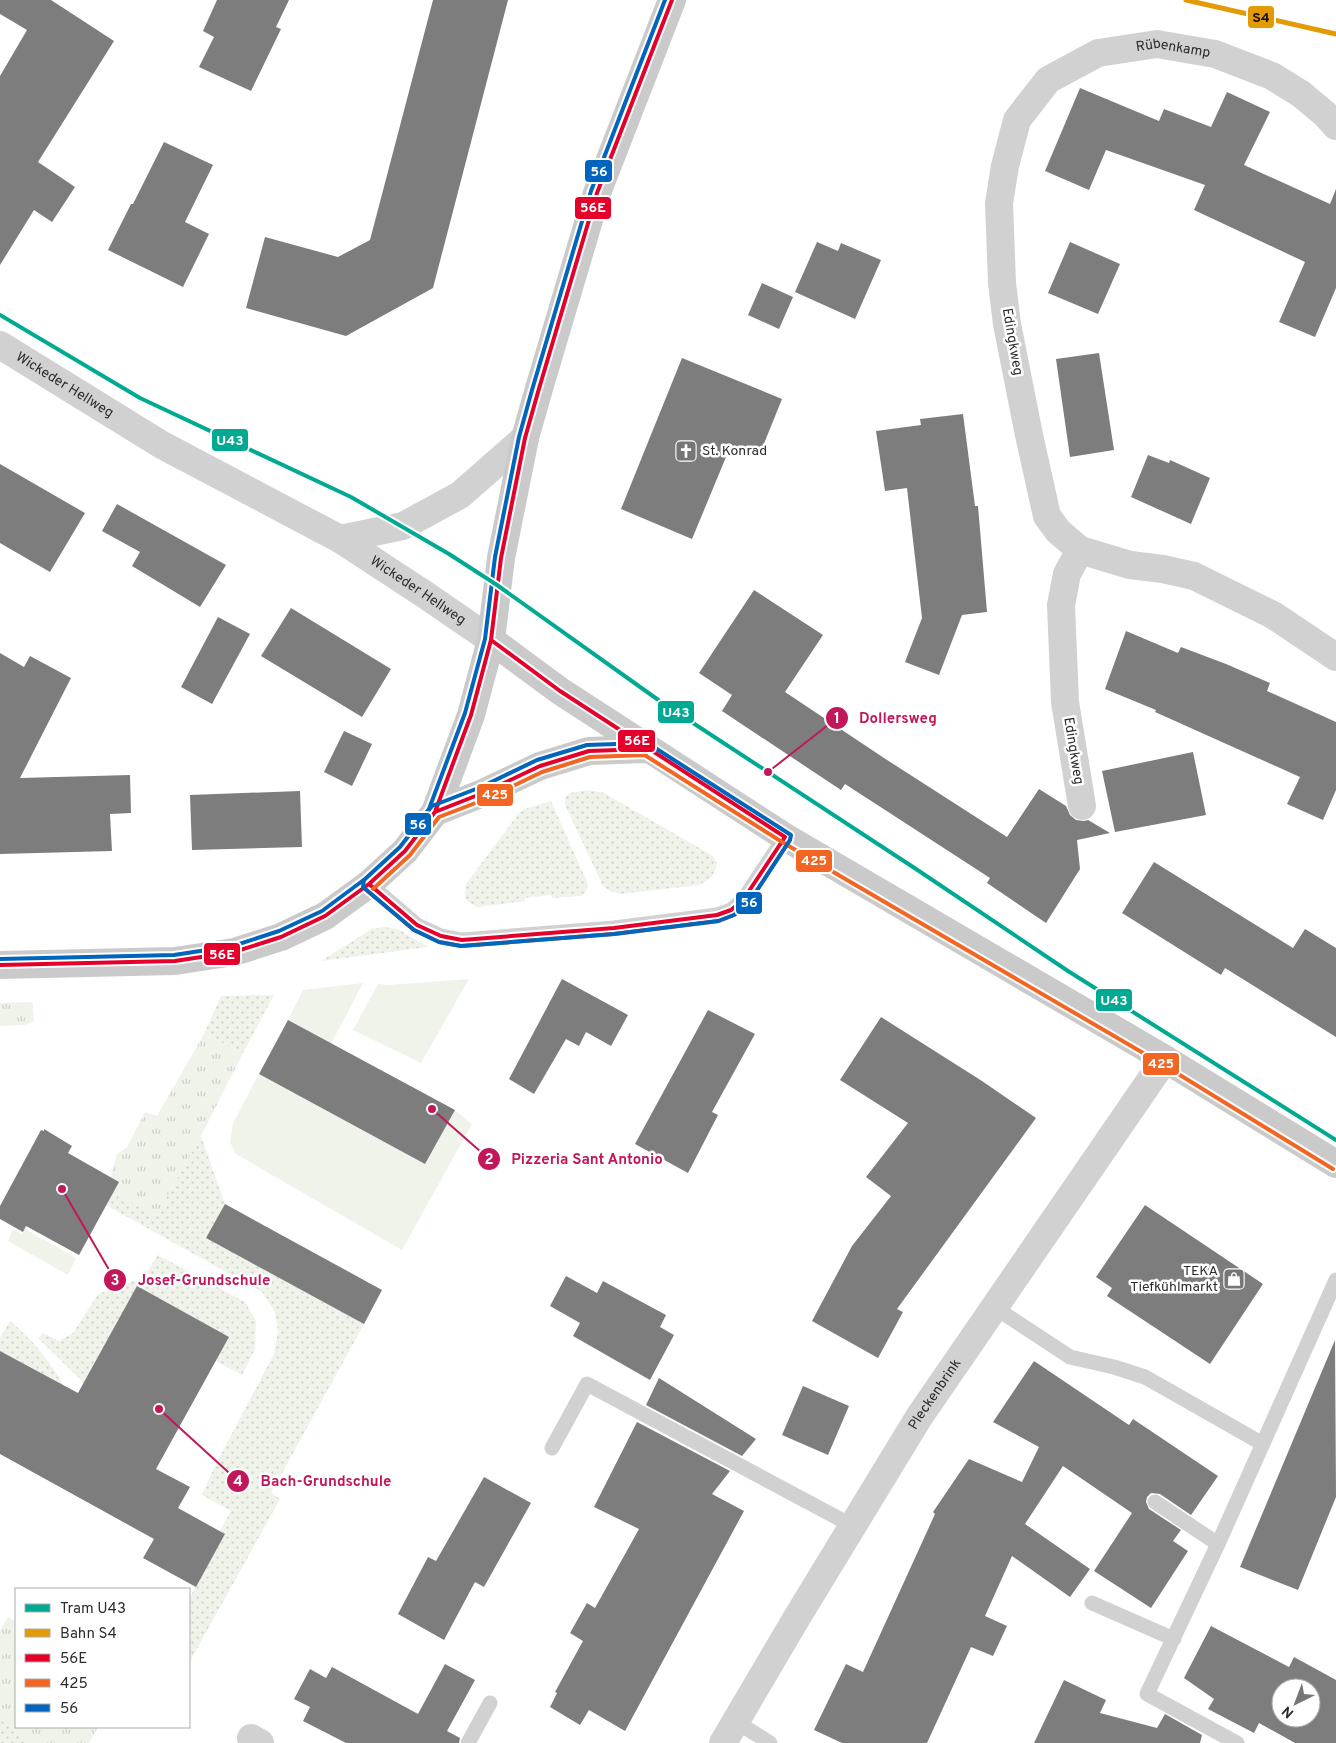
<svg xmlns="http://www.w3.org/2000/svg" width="1336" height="1743" font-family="Overpass,sans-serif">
  <defs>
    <pattern id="grass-dots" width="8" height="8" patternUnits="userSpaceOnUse" patternTransform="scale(1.25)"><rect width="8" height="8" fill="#eff3ea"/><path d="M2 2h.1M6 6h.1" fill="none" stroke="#cdd0c9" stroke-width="1.8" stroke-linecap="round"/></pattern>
    <pattern id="park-tufts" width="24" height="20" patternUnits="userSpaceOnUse" patternTransform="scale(1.25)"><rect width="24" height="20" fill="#eff3ea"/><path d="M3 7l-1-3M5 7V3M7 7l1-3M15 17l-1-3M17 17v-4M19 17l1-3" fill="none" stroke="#cdd0c9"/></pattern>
  </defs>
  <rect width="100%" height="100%" fill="#fff"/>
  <path fill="url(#grass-dots)" d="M589,790L604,793L713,856L717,863C715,876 710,879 699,885L620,894L610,891L603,886L565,805V797L570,793Z
    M551,801L588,884L586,892L580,896L552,898L551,895L525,898V901L478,907L470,903L465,898L466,884L519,813L524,809Z
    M384,927L398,929L428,947L321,961L372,929Z
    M274,995L243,1053L204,1034L221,996Z
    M201,1136L225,1204L207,1238L364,1324L271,1493L280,1499L189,1663V1599L225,1534L220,1531L231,1511L202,1495L217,1462L274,1354L278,1331L275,1312L262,1292L106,1205L113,1192L156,1216Z
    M158,1255L245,1302L256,1321L255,1349L242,1375L216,1361L229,1337L88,1387L38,1338L43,1333L59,1341L73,1333L98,1294L143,1278Z
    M10,1321C32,1339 50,1361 63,1385L0,1351V1338Z
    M0,1719L31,1743H0Z"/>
  <path fill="url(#park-tufts)" d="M32,1002L34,1021L25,1025L0,1026V1003Z
    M204,1034L243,1053L201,1136L156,1216L113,1192L117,1185L110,1181L117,1154L127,1147L145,1112L157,1116Z
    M8,1617L16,1622V1727H98L89,1743H31L0,1719V1631Z"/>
  <path fill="#eff3ea" d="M469,979L421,1063L353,1030L378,984L389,985Z
    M363,983L331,1044L288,1020L303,990Z
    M259,1074L425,1164L455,1110L472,1124L402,1250L236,1154L230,1143L233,1123Z
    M13,1229L22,1234L25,1229L76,1258L68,1275L8,1241Z"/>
  <path fill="#7d7d7d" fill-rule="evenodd" d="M0,0H51L114,41L38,162L75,187L52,222L34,210L0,265V76L27,30L0,14Z
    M217,0H289L276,27L281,29L251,91L199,67L214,37L203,31Z
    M433,0H508L433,288L346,336L246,308L265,237L338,257L370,240Z
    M1080,88L1159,121L1164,109L1211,127L1227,92L1270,112L1244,165L1330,204L1336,189V288L1315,337L1279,322L1305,262L1194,210L1205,185L1106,150L1089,190L1045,171Z
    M164,142L213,165L185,222L209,234L183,287L108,250L131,204H133Z
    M817,242L838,251L841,243L881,260L855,319L795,292Z
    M1070,242L1120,264L1098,314L1048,293Z
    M762,283L793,297L779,329L748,315Z
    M1099,353L1114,450L1070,457L1056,359Z
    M682,358L782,399L759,456L731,445L692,539L621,509Z
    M963,414L975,506H978L987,612L962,615L939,675L905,662L922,618L907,488L885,491L876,431L921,425L920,419Z
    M1148,455L1169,463L1170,460L1210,478L1191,524L1131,497Z
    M0,464L85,513L50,572L0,543Z
    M117,504L226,565L200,607L132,566L140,552L102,531Z
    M754,590L823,635L785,692L884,758L1007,837L1039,789L1066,806L1070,815L1076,820L1084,821L1088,820L1110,833L1077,840L1080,869L1046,923L987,883L990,878L845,784L841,790L722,711L732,695L699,673Z
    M291,608L391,669L362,717L261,656Z
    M218,617L250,634L212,704L181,687Z
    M1126,631L1178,653L1181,647L1226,664L1270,683L1267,691L1336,722V790L1323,820L1287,804L1300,777L1155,712L1156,710L1105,689Z
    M0,653L24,667L30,656L71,678L20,778L130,775L131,813L110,814L112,851L0,854Z
    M344,731L372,744L352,786L324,772Z
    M1193,752L1206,815L1115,832L1102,771Z
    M300,791L302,847L192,850L190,795Z
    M1154,862L1293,948L1305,929L1336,948V1037L1225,968L1221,975L1122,913Z
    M562,979L628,1015L611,1046L586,1032L579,1046L566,1039L534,1094L509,1079Z
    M708,1010L755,1034L712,1112L718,1115L688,1173L635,1144Z
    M881,1017L982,1081L1036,1118L897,1309L903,1312L878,1358L812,1321L852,1246L891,1196L866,1177L908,1123L840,1080Z
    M288,1020L455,1110L425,1164L259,1074Z
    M44,1129L72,1146L68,1153L119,1182L79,1255L26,1226L23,1232L0,1219V1206L41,1130L44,1131Z
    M225,1204L382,1290L364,1324L206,1238Z
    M1145,1205L1263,1284L1210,1364L1107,1296L1112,1288L1096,1277Z
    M566,1276L597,1293L603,1281L666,1315L660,1327L674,1335L650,1380L573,1336L580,1323L550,1306Z
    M137,1286L229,1337L156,1469L190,1487L178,1508L225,1534L196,1587L143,1558L154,1539L0,1454V1351L78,1393Z
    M1335,1340L1336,1497L1298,1590L1240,1567Z
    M1034,1361L1129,1425L1133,1419L1218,1476L1191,1515L1160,1494L1151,1493L1147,1497L1146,1502L1149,1509L1181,1530L1173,1541L1188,1551L1151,1608L1094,1571L1132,1513L1063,1466L1025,1524L1090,1569L1070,1597L1012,1556L985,1616L1007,1626L993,1656L971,1647L927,1743H842L814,1730L846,1664L863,1672L935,1514L933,1512L969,1459L1022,1482L1039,1447L993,1422Z
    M659,1378L756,1439L742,1456L646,1405Z
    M803,1386L849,1406L828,1455L782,1435Z
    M637,1422L730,1471L712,1494L744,1511L625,1731L589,1710L580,1725L550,1707L557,1693L555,1692L583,1641L570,1633L587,1603L595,1608L639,1529L594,1507Z
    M484,1477L531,1503L484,1587L475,1582L444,1640L398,1614L428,1557L436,1561Z
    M1211,1626L1289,1667L1294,1657L1336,1680V1743H1295L1259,1723L1254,1733L1208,1709L1214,1699L1184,1678ZM1281,1688H1311V1718H1281Z
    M445,1664L475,1680L447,1731L460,1738L459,1743H346L303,1721L310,1707L294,1699L310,1669L326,1678L332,1667L418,1714Z
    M1064,1680L1106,1700L1100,1713L1157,1728L1165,1714L1202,1735L1200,1743H1034Z"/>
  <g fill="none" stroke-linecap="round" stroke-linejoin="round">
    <path stroke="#d1d1d1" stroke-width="15" d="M369,884L417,925L441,936L462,940L614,928L717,915L731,910L743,900L785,837
      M994,1307L1070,1357L1114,1367L1145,1377L1263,1444
      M552,1448L587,1384L853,1526
      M1155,1502L1218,1544
      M1092,1603L1174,1639
      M735,1721L770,1743
      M468,1743L490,1703
      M1237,1743L1147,1694L1218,1544L1336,1280"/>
    <g stroke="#d1d1d1" stroke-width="28">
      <path id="s1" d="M0,345L162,445L340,539L424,594L491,640"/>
      <path d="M340,539L403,526L438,507L460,495L525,438"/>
      <path d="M1080,550L1130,565L1163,569L1194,576L1273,615L1336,657"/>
      <path id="s2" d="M1082,806L1065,702L1061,605L1067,574L1080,550L1058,531L1047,516L1029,435L1007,324L1002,283L999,203L1005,166L1017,120L1048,80L1098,53L1157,44L1215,54L1272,76L1301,94L1325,114L1336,126"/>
      <path d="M251,1738L260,1743"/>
      <path id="s3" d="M723,1743L796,1619L919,1417L1165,1059"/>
    </g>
    <path stroke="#cacaca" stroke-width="28" d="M491,640L560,691L785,837L1165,1059L1336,1164
      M435,812L483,793L540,766L589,751L646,749
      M0,965L175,961L234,952L281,937L325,916L369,884L405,851L435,812L471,715L491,640L501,558L525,438L538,392L597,193L672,0"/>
    <g stroke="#fff" stroke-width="8">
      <path id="bus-1" d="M491,640L560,691L785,837
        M435,812L483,793L540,766L589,751L646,749
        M369,884L417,925L441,936L462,940L614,928L717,915L731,910L743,900L785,837
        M0,965L175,961L234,952L281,937L325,916L369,884L405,851L435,812L471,715L491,640L501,558L525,438L538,392L597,193L672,0"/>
    </g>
    <g stroke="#fff" stroke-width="8">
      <path id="bus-2" d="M643,754L782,842L1162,1064L1333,1169
        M365,889L414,930L439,942L461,946L614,934L719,921L734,915L748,904L790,840
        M373,889L410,855L439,817L486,799L542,772L590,757L646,755"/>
    </g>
    <g stroke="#fff" stroke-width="8">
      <path id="bus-3" d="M646,743L587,745L537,760L481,787L432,806L400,847L364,880L363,887L414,930L439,942L461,946L614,934L718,921L734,915L748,904L790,840L791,835L649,744
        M0,959L174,955L233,946L279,931L322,911L365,879L400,847L429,809L465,713L485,639L495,557L519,437L532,390L591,191L665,0"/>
    </g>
    <use href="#bus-1" stroke="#e4002b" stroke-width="4"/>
    <use href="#bus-2" stroke="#f26522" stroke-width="4"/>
    <use href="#bus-3" stroke="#0065bd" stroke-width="4"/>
    <g stroke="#fff" stroke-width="9">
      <path id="rail-1" d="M1186,0L1336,34"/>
    </g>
    <use href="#rail-1" stroke="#e39a04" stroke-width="5"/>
    <g stroke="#fff" stroke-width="8">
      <path id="tram-1" d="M0,315L140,398L351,497L449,554L497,585L664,704L916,869L1068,971L1336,1140"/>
    </g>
    <use href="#tram-1" stroke="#00a991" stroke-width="4"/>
  </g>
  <defs>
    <g id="church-square" transform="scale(1.125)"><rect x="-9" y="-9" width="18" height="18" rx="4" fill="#767676" stroke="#fff"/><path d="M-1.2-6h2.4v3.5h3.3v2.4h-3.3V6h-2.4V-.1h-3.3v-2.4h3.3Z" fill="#fff"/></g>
    <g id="shop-square" transform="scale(1.125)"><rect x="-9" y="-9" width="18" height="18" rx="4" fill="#767676" stroke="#fff"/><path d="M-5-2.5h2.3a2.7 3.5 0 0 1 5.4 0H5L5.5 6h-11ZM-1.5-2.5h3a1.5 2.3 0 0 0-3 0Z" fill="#fff"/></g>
  </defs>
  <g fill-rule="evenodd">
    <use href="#church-square" x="686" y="451"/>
    <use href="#shop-square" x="1234" y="1279"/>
  </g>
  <g text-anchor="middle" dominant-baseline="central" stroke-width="5" stroke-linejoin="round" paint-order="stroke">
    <g font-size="14" fill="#2c2c2c" stroke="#fff">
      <text stroke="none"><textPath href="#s2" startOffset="895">Rübenkamp</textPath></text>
      <text transform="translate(1012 342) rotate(80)">Edingkweg</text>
      <text stroke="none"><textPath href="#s1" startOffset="76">Wickeder Hellweg</textPath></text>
      <text stroke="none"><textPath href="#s1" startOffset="485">Wickeder Hellweg</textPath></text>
      <text transform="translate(1073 751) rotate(81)">Edingkweg</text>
      <text stroke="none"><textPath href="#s3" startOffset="408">Pleckenbrink</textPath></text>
    </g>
    <g font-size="14" fill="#2c2c2c" stroke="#fff" text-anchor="start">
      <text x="702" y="451">St. Konrad</text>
      <text x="1218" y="1271" text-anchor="end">TEKA<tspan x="1218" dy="16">Tiefkühlmarkt</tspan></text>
    </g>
  </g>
  <path fill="none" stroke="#c2185b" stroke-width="2" d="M768 772L837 718M432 1109L489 1159M62 1189L115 1280M159 1409L238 1481"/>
  <g fill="#c2185b" stroke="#fff" stroke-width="2">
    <circle cx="768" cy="772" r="5"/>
    <circle cx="432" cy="1109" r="5"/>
    <circle cx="62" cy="1189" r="5"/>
    <circle cx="159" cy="1409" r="5"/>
    <circle cx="837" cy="718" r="12"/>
    <circle cx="489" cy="1159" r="12"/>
    <circle cx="115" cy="1280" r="12"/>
    <circle cx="238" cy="1481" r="12"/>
  </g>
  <g font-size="15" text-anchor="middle" font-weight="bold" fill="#fff">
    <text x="837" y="723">1</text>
    <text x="489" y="1164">2</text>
    <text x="115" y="1285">3</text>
    <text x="238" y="1486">4</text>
  </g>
  <g font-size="15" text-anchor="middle" font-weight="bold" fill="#c2185b" stroke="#fff" stroke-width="5" stroke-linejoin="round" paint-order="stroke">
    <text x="898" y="723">Dollersweg</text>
    <text x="587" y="1164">Pizzeria Sant Antonio</text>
    <text x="204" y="1285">Josef-Grundschule</text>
    <text x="326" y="1486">Bach-Grundschule</text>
  </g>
  <g stroke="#fff" stroke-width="2">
    <rect x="1247" y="5" width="28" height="24" rx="5" fill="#e39a04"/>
    <rect x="584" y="159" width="29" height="24" rx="5" fill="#0065bd"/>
    <rect x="574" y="196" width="38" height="24" rx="5" fill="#e4002b"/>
    <rect x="211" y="428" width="38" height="24" rx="5" fill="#00a991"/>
    <rect x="657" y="700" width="38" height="24" rx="5" fill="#00a991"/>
    <rect x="617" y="729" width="39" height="24" rx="5" fill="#e4002b"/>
    <rect x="476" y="783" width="38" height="24" rx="5" fill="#f26522"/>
    <rect x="404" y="812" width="28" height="24" rx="5" fill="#0065bd"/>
    <rect x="795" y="849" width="38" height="24" rx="5" fill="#f26522"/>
    <rect x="735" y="891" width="28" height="24" rx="5" fill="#0065bd"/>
    <rect x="203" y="942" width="38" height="24" rx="5" fill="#e4002b"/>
    <rect x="1095" y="988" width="38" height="24" rx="5" fill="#00a991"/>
    <rect x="1142" y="1052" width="38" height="24" rx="5" fill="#f26522"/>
  </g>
  <g font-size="14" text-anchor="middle" font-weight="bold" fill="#fff">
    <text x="599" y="176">56</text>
    <text x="593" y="212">56E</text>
    <text x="230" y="445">U43</text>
    <text x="676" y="717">U43</text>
    <text x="637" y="745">56E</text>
    <text x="495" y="799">425</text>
    <text x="418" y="829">56</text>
    <text x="814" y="865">425</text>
    <text x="749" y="907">56</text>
    <text x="222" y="959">56E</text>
    <text x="1114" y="1005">U43</text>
    <text x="1161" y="1068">425</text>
  </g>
  <g font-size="14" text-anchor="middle" font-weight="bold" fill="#111">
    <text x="1261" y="22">S4</text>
  </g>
  <rect x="15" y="1588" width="175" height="140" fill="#ffffff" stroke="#ababab"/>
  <rect x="25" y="1604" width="25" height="8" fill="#00a991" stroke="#ababab"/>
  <text x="60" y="1613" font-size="15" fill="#2c2c2c">Tram U43</text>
  <rect x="25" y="1629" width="25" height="8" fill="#e39a04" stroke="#ababab"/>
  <text x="60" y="1638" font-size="15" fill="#2c2c2c">Bahn S4</text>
  <rect x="25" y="1654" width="25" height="8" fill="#e4002b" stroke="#ababab"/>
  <text x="60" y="1663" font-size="15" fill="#2c2c2c">56E</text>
  <rect x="25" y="1679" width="25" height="8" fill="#f26522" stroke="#ababab"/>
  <text x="60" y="1688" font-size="15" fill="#2c2c2c">425</text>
  <rect x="25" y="1704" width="25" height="8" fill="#0065bd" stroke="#ababab"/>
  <text x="60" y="1713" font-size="15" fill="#2c2c2c">56</text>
  <g transform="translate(1296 1703) rotate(222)"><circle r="24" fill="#ffffff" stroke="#ababab"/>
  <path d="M0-4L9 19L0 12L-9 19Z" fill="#767676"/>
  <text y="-8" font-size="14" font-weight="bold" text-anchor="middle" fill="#2c2c2c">N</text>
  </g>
</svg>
